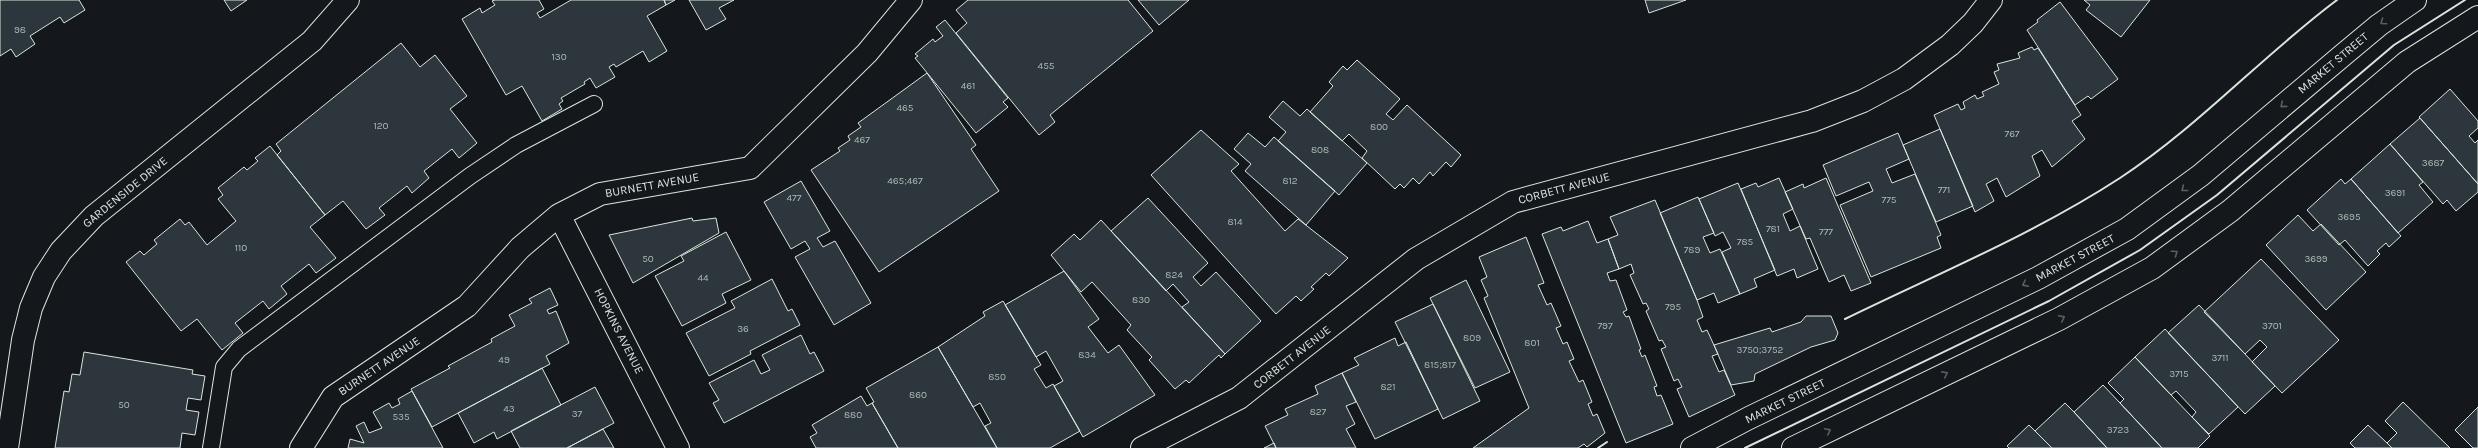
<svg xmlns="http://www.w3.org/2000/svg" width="2478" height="448" font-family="Karla,sans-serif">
  <rect width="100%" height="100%" fill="#14181c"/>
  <path fill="#2c363c" stroke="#d8e6dc" d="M0,0H79L85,10L64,23L60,17L30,36L35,44L16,57L11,49L0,56Z
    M224,0H247L231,11Z
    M495,0H539L544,9L537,13L540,18L571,0H664L666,5L647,16L667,51L649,62L643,51L616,67L614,64L609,67L615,77L596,88L590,78L584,82L585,84L561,98L563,101L559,104L562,109L542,121L522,86L506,95L462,19L480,8L482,13L495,5L492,1Z
    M664,0H675L666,5Z
    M689,0H734L719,8L726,19L706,30Z
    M968,0H1128L1153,31L1050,115L1055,122L1039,135L956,33L967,23L956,10Z
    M1138,0H1189L1159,25Z
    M1645,0H1686L1649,13Z
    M2084,0H2150L2121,37L2086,10L2090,5Z
    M2060,2L2118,79L2091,99L2088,96L2075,105L2027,30L2038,22L2037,20Z
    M945,20L1008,98L1003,102L1008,107L976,133L915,58L918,56L915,54L933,39L935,42L943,36L936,27Z
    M401,43L420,67L435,55L467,96L450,109L477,143L459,158L452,149L424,171L429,178L412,193L407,186L379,208L385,215L366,229L343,201L325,215L277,155L281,151L276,144Z
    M2032,47L2034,50L2038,48L2081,115L2072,121L2085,139L2052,167L2042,150L2032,156L2040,176L2006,197L1997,178L1986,184L1994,201L1975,212L1934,115L1958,104L1961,110L1965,108L1963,102L1975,95L1977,99L1984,96L1982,92L1999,84L1994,72L1999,70L1997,64L2020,58L2018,53Z
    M1357,60L1400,99L1386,114L1393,120L1407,105L1461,155L1451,167L1446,162L1433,176L1430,172L1419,184L1413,178L1404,188L1400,184L1395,189L1362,158L1367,151L1349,134L1342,141L1310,112L1333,86L1329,82L1343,66L1347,70Z
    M927,73L976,145L971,149L999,191L879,272L811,170L840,151L838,148L850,140L848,136L861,127L858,123Z
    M2450,89L2478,121V128L2469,136L2475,143L2478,140V184L2419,117Z
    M1283,101L1300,116L1307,109L1367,163L1339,195L1278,141L1286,132L1269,117Z
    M2420,118L2478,184V192L2456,211L2447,200L2443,204L2390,144Z
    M1940,129L1973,206L1936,222L1903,145Z
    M1201,130L1239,164L1231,171L1285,231L1298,219L1348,258L1329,276L1326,273L1311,287L1314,289L1301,301L1296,296L1276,314L1151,175Z
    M1248,133L1265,147L1274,137L1335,191L1306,225L1245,171L1251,164L1234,149Z
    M1898,133L1909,159L1886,169L1892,183L1915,174L1941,235L1937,237L1941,248L1871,277L1840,205L1873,191L1869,182L1836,196L1823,165Z
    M2390,144L2423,182L2419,185L2433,202L2398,233L2351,179Z
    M270,146L325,215L310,227L336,258L316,273L309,264L281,286L287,294L269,309L263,301L235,323L243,333L222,350L197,319L181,331L126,262L140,251L144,255L157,244L154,240L180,219L185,225L189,222L207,245L236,221L218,199L223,195L218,188L244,167L247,170L258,161L255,158Z
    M1779,178L1793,209L1783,214L1790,231L1800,226L1818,269L1797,278L1794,269L1777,276L1741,189L1756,183L1758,187Z
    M1826,178L1871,283L1851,291L1844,275L1829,282L1810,238L1806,239L1785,192L1803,184L1804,188Z
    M2341,179L2345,184L2351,179L2401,236L2389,247L2386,243L2377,251L2380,254L2368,266L2345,240L2339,245L2307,210Z
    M801,181L830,231L817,238L823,247L835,241L871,303L834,325L795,257L810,249L805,241L791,249L764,202Z
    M1738,183L1775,270L1754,279L1757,287L1740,294L1722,252L1731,248L1723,232L1715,236L1699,199Z
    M1698,197L1714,233L1703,237L1710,253L1720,249L1740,294L1718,303L1714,293L1697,300L1660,213Z
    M1148,198L1208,263L1193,277L1201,286L1216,272L1261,321L1225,354L1182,307L1189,302L1173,284L1166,291L1111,231Z
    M1655,200L1697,300L1703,317L1697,320L1702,332L1707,330L1718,354L1712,356L1719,372L1724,370L1735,395L1689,417L1677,389L1682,387L1678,379L1674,381L1661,349L1666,347L1662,340L1659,341L1646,311L1649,309L1646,303L1643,304L1630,275L1634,273L1631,264L1619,269L1608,239L1618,235L1610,217Z
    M2298,215L2313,231L2321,224L2366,272L2326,310L2266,245Z
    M692,218L693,221L716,218L719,233L633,283L609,235Z
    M1101,220L1225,354L1221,358L1219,355L1189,383L1186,380L1175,389L1149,360L1152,357L1127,330L1131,325L1092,282L1081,292L1051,255L1074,234L1080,240Z
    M1588,221L1597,243L1608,239L1619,269L1607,273L1610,281L1616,280L1627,310L1623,312L1626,317L1629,316L1641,349L1639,350L1642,357L1645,355L1657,386L1654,387L1657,396L1661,395L1673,424L1626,443L1542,234L1561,227L1563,231Z
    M726,232L751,280L722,294L726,303L682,326L655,276L684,261L681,256Z
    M1526,237L1544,283L1538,285L1547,305L1551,303L1561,326L1556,328L1563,344L1567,342L1574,359L1569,361L1579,382L1583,380L1592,402L1588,404L1593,416L1597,414L1605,433L1587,447L1584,444L1578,448H1473L1529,408L1484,298L1488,296L1481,280L1487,277L1479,257Z
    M2261,259L2339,340L2282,393L2252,362L2267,347L2260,340L2245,354L2204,312Z
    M1064,271L1099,319L1088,327L1108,353L1119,345L1155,395L1083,437L1054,386L1063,381L1046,351L1036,357L1005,305Z
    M772,279L788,311L792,309L800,325L750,351L751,354L709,376L686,333L735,308L731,301Z
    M1466,280L1510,372L1475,388L1430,298Z
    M550,288L558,305L547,310L549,314L556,311L569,343L546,356L550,364L432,427L411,389L450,368L448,366L492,342L491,339L515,326L509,315L532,303L529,299Z
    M1003,301L1041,365L1034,369L1046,388L1053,384L1080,431L1050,448H997L985,426L991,423L980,403L973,407L938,347L985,316L983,312Z
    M1433,304L1480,401L1443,419L1395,322Z
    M2199,305L2275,386L2245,414L2168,333Z
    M1806,316H1831L1838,333L1835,340L1811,347L1755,374L1754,381L1731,385L1714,345L1770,328L1772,332L1801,322Z
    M2165,329L2238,407L2209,434L2192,417L2196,412L2176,391L2171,395L2135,357Z
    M801,335L810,354L814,352L824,371L724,423L713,403L719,400L709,383L754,360L761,374L770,370L762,355Z
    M1395,338L1398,346L1406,342L1438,409L1375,439L1342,373L1359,365L1354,358Z
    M938,347L997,448H898L872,403L874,402L866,388Z
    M84,352L193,370L192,374L205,376L201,400L188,398L186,410L199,412L195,435L182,433L180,448H55L64,391L69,392L72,374L80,375Z
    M2135,357L2210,436L2198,448H2162L2120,403L2124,399L2108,383Z
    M542,368L561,405L497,439L494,432L474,443L458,413Z
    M1342,373L1356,402L1346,406L1355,424L1346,429L1356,448H1276L1265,426L1288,415L1285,409L1318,394L1315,386Z
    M2103,385L2120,403L2162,448H2107L2074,412Z
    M595,387L614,423L567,448H520L511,431Z
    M412,391L443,448H348L350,439L364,443L356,426L364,422L369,433L382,428L373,412L389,403L392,408L400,404L398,399Z
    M861,396L867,406L872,403L898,448H816L810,437L817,433L812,425Z
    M2403,402L2450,448H2392L2387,443L2397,433L2385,421Z
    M2065,403L2074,412L2107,448H2052L2035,431Z
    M2478,407V448H2473L2455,430Z
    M2029,425L2052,448H2009L2007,446Z
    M2368,425L2387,443L2392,448H2355L2350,443Z
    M603,429L614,448H567Z
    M1274,443L1276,448H1264Z"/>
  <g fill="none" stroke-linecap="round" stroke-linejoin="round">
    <g stroke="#d8e6dc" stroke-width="18">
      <path id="lane" d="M211,448L224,367L239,349L470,176L516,145L594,104"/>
    </g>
    <g stroke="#d8e6dc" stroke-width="24">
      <path id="street" d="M559,215L678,448
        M7,448L23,340L31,308L44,277L61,251L94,216L312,41L348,0
        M301,448L333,397L467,306L520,248L559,215L600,194L750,168L867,53L911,0
        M1142,448L1239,398L1416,259L1513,202L1812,121L1863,101L1904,79L1950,45L1973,23L1991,0"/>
    </g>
    <g stroke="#d8e6dc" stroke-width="24">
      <path id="primary" d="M1692,448L1749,418L2038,278L2127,229L2201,175L2343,55L2379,25L2415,0
        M1793,448L2059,319L2152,268L2230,211L2407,62L2478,17"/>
    </g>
    <use href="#lane" stroke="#14181c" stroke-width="16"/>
    <use href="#street" stroke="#14181c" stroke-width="22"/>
    <use href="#primary" stroke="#14181c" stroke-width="22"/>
    <path stroke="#d8e6dc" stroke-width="2" d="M1845,319C1937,274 2034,234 2120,178C2198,127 2262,56 2337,0
      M1598,448L1607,442
      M1745,448L2049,301L2140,250L2217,195L2394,45L2465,0"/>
  </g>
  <defs><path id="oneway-chevron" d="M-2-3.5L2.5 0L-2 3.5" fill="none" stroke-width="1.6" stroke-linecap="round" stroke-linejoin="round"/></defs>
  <g stroke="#59605f">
    <use href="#oneway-chevron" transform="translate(2383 22) rotate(145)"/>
    <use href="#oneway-chevron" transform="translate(2283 105) rotate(140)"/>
    <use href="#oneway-chevron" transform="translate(2184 189) rotate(142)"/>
    <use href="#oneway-chevron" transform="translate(2175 253) rotate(-35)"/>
    <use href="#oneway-chevron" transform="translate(2025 284) rotate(154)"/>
    <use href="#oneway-chevron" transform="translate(2062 318) rotate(-27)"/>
    <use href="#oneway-chevron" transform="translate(1945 374) rotate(-26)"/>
    <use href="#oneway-chevron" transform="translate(1828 431) rotate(-26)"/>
  </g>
  <g text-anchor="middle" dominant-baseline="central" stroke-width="3" stroke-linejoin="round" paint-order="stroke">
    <g font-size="10" fill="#adbab4">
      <text x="20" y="30">98</text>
      <text x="559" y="57">130</text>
      <text x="1046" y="66">455</text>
      <text x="968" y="86">461</text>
      <text x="905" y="108">465</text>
      <text x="381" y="126">120</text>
      <text x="1379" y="127">800</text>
      <text x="2012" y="134">767</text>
      <text x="862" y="140">467</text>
      <text x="1320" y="150">808</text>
      <text x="2433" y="163">3687</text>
      <text x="905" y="181">465;467</text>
      <text x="1290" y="181">812</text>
      <text x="1944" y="190">771</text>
      <text x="2395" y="193">3691</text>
      <text x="794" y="198">477</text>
      <text x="1889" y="200">775</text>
      <text x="2349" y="217">3695</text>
      <text x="1235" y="222">814</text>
      <text x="1773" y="229">781</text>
      <text x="1826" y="232">777</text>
      <text x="1745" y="242">785</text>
      <text x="241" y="248">110</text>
      <text x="1692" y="250">789</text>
      <text x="648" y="259">50</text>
      <text x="2316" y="259">3699</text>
      <text x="1174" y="275">824</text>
      <text x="703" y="278">44</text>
      <text x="1141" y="300">830</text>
      <text x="1673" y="307">795</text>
      <text x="1605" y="326">797</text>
      <text x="2272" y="326">3701</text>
      <text x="743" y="329">36</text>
      <text x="1472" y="338">809</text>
      <text x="1532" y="343">801</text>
      <text x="1760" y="350">3750;3752</text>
      <text x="1087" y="355">834</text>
      <text x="2220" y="358">3711</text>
      <text x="504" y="360">49</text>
      <text x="1440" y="365">815;817</text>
      <text x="2179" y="374">3715</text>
      <text x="997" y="377">850</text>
      <text x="1388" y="387">821</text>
      <text x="918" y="395">860</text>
      <text x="124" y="405">50</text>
      <text x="509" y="409">43</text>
      <text x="1318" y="412">827</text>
      <text x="577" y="414">37</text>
      <text x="853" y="415">880</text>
      <text x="401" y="417">535</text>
      <text x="2118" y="430">3723</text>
    </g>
    <g font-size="12" fill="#d8e6dc" stroke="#14181c">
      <text transform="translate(2333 63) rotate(-40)">MARKET STREET</text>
      <text transform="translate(652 185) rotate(-10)">BURNETT AVENUE</text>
      <text transform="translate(1564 188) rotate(-15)">CORBETT AVENUE</text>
      <text transform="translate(125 192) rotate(-39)">GARDENSIDE DRIVE</text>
      <text transform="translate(2075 258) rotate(-28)">MARKET STREET</text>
      <text transform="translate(619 331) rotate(63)">HOPKINS AVENUE</text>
      <text transform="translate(1292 357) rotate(-38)">CORBETT AVENUE</text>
      <text transform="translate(379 366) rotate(-34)">BURNETT AVENUE</text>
      <text transform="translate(1785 401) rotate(-26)">MARKET STREET</text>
    </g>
  </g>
</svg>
